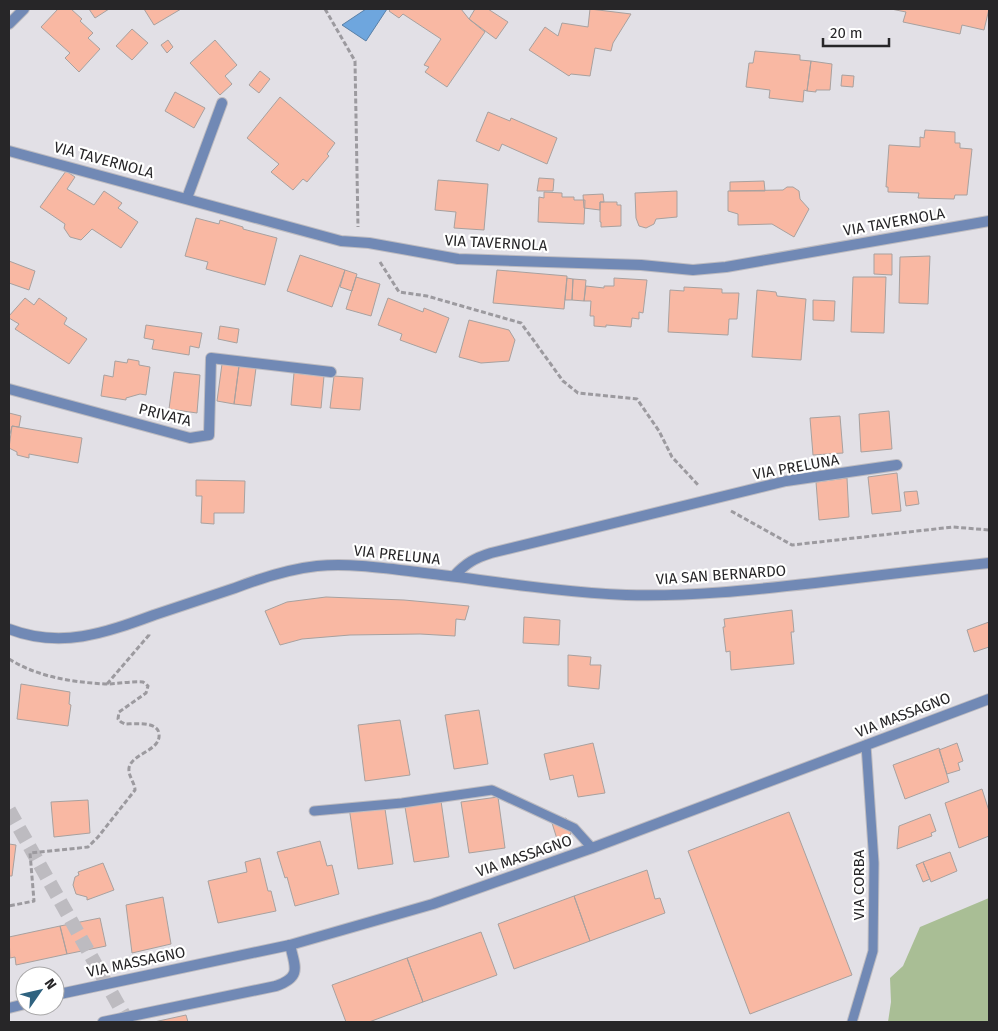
<svg xmlns="http://www.w3.org/2000/svg" width="998" height="1031" font-family="'Fira Sans',sans-serif">
  <rect width="100%" height="100%" fill="#e2e0e6"/>
  <path fill="#a9be95" d="M989,898V1022H888L891,1002L890,978L903,966L920,927Z"/>
  <path fill="#6ea6de" stroke="#5980a7" d="M366,9H387L366,41L342,25Z"/>
  <path fill="#f9b8a3" stroke="#a8a19f" d="M58,9H71L82,19L80,21L93,33L88,38L100,49L79,72L65,58L70,53L41,27Z
    M89,9H109L95,18Z
    M144,9H181L154,25Z
    M391,9H461L469,19L485,32L447,87L425,72L429,67L424,65L441,39L403,14L399,18L389,11Z
    M475,9H488L508,22L496,39L469,19Z
    M590,9L631,14L613,43L611,51L595,48L590,76L571,74L569,76L529,50L545,27L558,36L562,23L588,27Z
    M891,9H989L984,30L962,25L960,34L903,22L906,12Z
    M132,29L148,43L132,60L116,46Z
    M168,40L173,47L167,53L161,45Z
    M215,40L237,65L225,76L232,84L220,95L190,63Z
    M755,51L800,55V60L811,61L807,91L804,90L803,102L769,98L770,90L746,87L749,63H753Z
    M811,61L832,64L830,90H816V92L807,91Z
    M260,71L270,79L259,93L249,85Z
    M842,75L854,76L853,87L841,86Z
    M175,92L205,108L194,128L165,111Z
    M280,97L335,143L327,154L329,156L307,182L303,179L293,190L271,172L279,164L247,138Z
    M488,112L510,121L511,118L557,138L547,164L502,144L499,151L476,141Z
    M925,130L955,132V143H960V148L972,149L967,195H955L954,199L918,198L919,193L888,192V187H886L889,145L920,147V137L924,138Z
    M66,171L75,177L67,189L94,205L104,191L122,203L118,208L138,222L121,248L92,229L81,240L70,237L64,228L65,224L40,207Z
    M539,178L554,179L553,191H537Z
    M438,180L488,184L484,230L454,228L456,212L435,210Z
    M764,181L765,191H730V182Z
    M787,187H793L799,191L800,199L809,209L794,237L772,224L738,225V214L728,211V191L783,190Z
    M677,191V217L656,219L654,224L646,228L639,226L636,218L635,193Z
    M544,192L562,193V197H574V200H585L584,224L538,222L539,197L544,198Z
    M603,194L604,202H600V210L584,208L583,195Z
    M600,202H617V205H621V226L601,227V222H600Z
    M196,218L219,224L220,220L243,227V229L277,238L265,285L206,269L208,262L185,256Z
    M874,254H892V275L874,274Z
    M300,255L345,270L332,307L287,291Z
    M930,256L928,304L899,303L900,257Z
    M9,261L35,271L29,290L9,283Z
    M345,270L357,274L352,291L340,287Z
    M497,270L567,276L564,309L493,303Z
    M356,277L380,284L371,316L346,309Z
    M853,277H886L884,333L851,332Z
    M567,278L573,279L572,300H565Z
    M614,278L647,280L643,313L639,312V319L632,318L631,327L606,325V327L594,326V316H590L591,301H584L586,286L604,288V286H614Z
    M573,279L586,280L584,301L572,300Z
    M684,287L722,289V293H739L737,319H729L728,335L668,332L670,290L684,291Z
    M757,290L776,292L777,296L806,299L801,360L752,357Z
    M25,298L34,305L39,298L67,318L64,324L87,339L69,364L15,329L19,324L9,318V316Z
    M388,298L423,312L424,308L449,318L436,353L400,340L402,334L378,325Z
    M813,300L835,301L834,321L813,320Z
    M469,320L509,330L515,340L509,361L481,363L459,357Z
    M146,325L202,333L199,348L190,346L189,355L152,349L154,340L144,338Z
    M220,326L239,329L237,343L218,339Z
    M128,359L139,361V365L150,367L146,395L140,394L126,398V400L101,396L104,375L113,377L115,361L127,363Z
    M222,364L239,366L234,404L217,401Z
    M239,366L256,368L251,406L234,404Z
    M174,372L200,375L197,413L169,409Z
    M294,373L324,376L321,408L291,405Z
    M334,376L363,378L360,410L330,408Z
    M889,411L892,449L861,452L859,414Z
    M9,413L21,416L19,427L12,426L10,434H9Z
    M840,416L843,453L813,455L810,418Z
    M12,426L82,438L78,463L29,454V458L17,455V452L9,448Z
    M897,473L901,511L872,514L868,477Z
    M847,478L849,517L819,520L816,482Z
    M196,480L245,481L244,513H214V524L201,523L202,496H196Z
    M917,491L919,504L906,506L904,492Z
    M326,597L404,600L469,606L465,620L456,619L455,636L420,634L350,635L302,639L280,645L265,611L287,602Z
    M792,610L794,632H791L794,664L731,670L730,651L726,652L723,627H725L724,619Z
    M524,617L560,620L559,645L523,643Z
    M989,622V647L974,652L967,630Z
    M568,655L591,657L590,665H601L599,689L568,686Z
    M21,684L70,692L69,704L71,705L68,726L17,719Z
    M479,710L488,764L454,769L445,715Z
    M400,720L410,775L365,781L358,725Z
    M593,743L605,793L578,797L573,775L550,780L544,754Z
    M957,743L963,761L958,763L960,770L947,774L939,750Z
    M939,748L949,782L905,799L893,765Z
    M982,789L989,811V836L959,848L945,803Z
    M498,797L505,848L469,853L461,802Z
    M88,800L90,833L54,837L51,802Z
    M441,801L449,857L414,862L405,807Z
    M384,802L393,864L358,869L349,807Z
    M789,812L852,975L750,1014L688,851Z
    M930,814L936,831L931,833L932,836L897,849L899,826Z
    M566,818L571,834L557,839L552,823Z
    M320,841L327,866L332,865L339,894L295,906L287,877L285,878L277,852Z
    M9,844L16,845L12,876H9Z
    M950,852L957,871L931,882L923,862Z
    M260,858L268,891H271L276,911L218,923L208,881L247,872L245,862Z
    M923,862L930,879L923,882L916,865Z
    M103,863L114,890L87,900V897L76,894L73,885L75,877L79,875L78,872Z
    M647,870L655,899L660,898L665,913L590,941L574,896Z
    M574,896L590,941L514,969L498,924Z
    M163,897L171,944L132,953L126,905Z
    M100,918L106,946L67,954L60,926Z
    M60,926L67,954L16,965L15,957L10,958L9,937Z
    M481,932L497,975L423,1002L407,958Z
    M407,958L423,1002L369,1022H346L332,985Z
    M186,1015L188,1022H154Z"/>
  <g fill="none" stroke-linecap="round" stroke-linejoin="round">
    <path stroke="#bdbbc0" stroke-width="14" stroke-dasharray="14 7" stroke-linecap="butt" d="M9,810L128,1022"/>
    <g stroke="#bdbbc0" stroke-width="11">
      <path id="service" d="M314,811L402,803L492,790L574,828L592,848
        M852,1022L873,951L874,863L866,745"/>
    </g>
    <g stroke="#bdbbc0" stroke-width="12">
      <path id="minor" d="M9,24L24,9
        M9,151L341,241L369,243L458,259L641,265L693,270L726,267L989,221
        M187,198L222,103
        M9,389L190,438L209,435L211,358L331,372
        M454,576C466,563 475,558 491,553L786,481L897,465
        M103,1022L276,986C302,977 295,967 290,945"/>
    </g>
    <g stroke="#bdbbc0" stroke-width="12">
      <path id="tertiary" d="M9,629C61,649 105,633 154,615C181,606 208,597 235,588C261,578 289,569 317,566C350,563 384,568 417,572C486,580 556,592 626,595C689,597 752,590 815,583C873,576 931,569 989,563
        M55,995L290,945L433,904L592,848L989,699
        M9,1008L25,1004"/>
    </g>
    <path stroke="#9c9a9f" stroke-width="3" stroke-dasharray="5 2.5" stroke-linecap="butt" d="M325,9L355,61L358,227
      M380,262L399,292L427,296L521,323L563,381L578,393L637,399L659,431L672,457L699,486
      M731,511L792,545L953,527L989,530
      M9,659C38,677 71,682 105,684C118,684 131,681 143,682L148,686L146,693L119,712L118,719L121,722L125,724C135,724 158,721 159,734C161,751 132,753 129,768C128,776 135,783 135,790L98,837L88,847L30,853L34,901L9,906
      M107,684L149,635V633"/>
    <use href="#service" stroke="#7189b5" stroke-width="9"/>
    <use href="#minor" stroke="#7189b5" stroke-width="10"/>
    <use href="#tertiary" stroke="#7189b5" stroke-width="10"/>
  </g>
  <g text-anchor="middle" dominant-baseline="central" stroke-width="4.5" stroke-linejoin="round" paint-order="stroke">
    <g font-size="15" fill="#272628" stroke="#fff">
      <text transform="translate(104 160) rotate(15)">VIA TAVERNOLA</text>
      <text transform="translate(894 222) rotate(-10)">VIA TAVERNOLA</text>
      <text transform="translate(496 243) rotate(3)">VIA TAVERNOLA</text>
      <text transform="translate(165 415) rotate(14)">PRIVATA</text>
      <text transform="translate(796 467) rotate(-10)">VIA PRELUNA</text>
      <text transform="translate(397 555) rotate(6)">VIA PRELUNA</text>
      <text transform="translate(721 575) rotate(-4)">VIA SAN BERNARDO</text>
      <text transform="translate(903 715) rotate(-21)">VIA MASSAGNO</text>
      <text transform="translate(524 856) rotate(-19)">VIA MASSAGNO</text>
      <text transform="translate(859 885) rotate(-90)">VIA CORBA</text>
      <text transform="translate(136 962) rotate(-12)">VIA MASSAGNO</text>
    </g>
  </g>
  <rect width="998" height="1031" fill="none" stroke="#272628" stroke-width="20"/>
  <g transform="translate(40 991) rotate(56)"><circle r="24" fill="#ffffff" stroke="#a9a8a9"/>
  <path d="M0-4L9 19L0 12L-9 19Z" fill="#2f627f"/>
  <text y="-8" font-size="14" font-weight="bold" text-anchor="middle" fill="#272628">N</text>
  </g>
  <path d="M823 38v8h66v-8" fill="none" stroke="#272628" stroke-width="2.5"/>
  <text x="830" y="38" font-size="15" fill="#272628" stroke="#ffffff" stroke-width="4" paint-order="stroke">20 m</text>
</svg>
